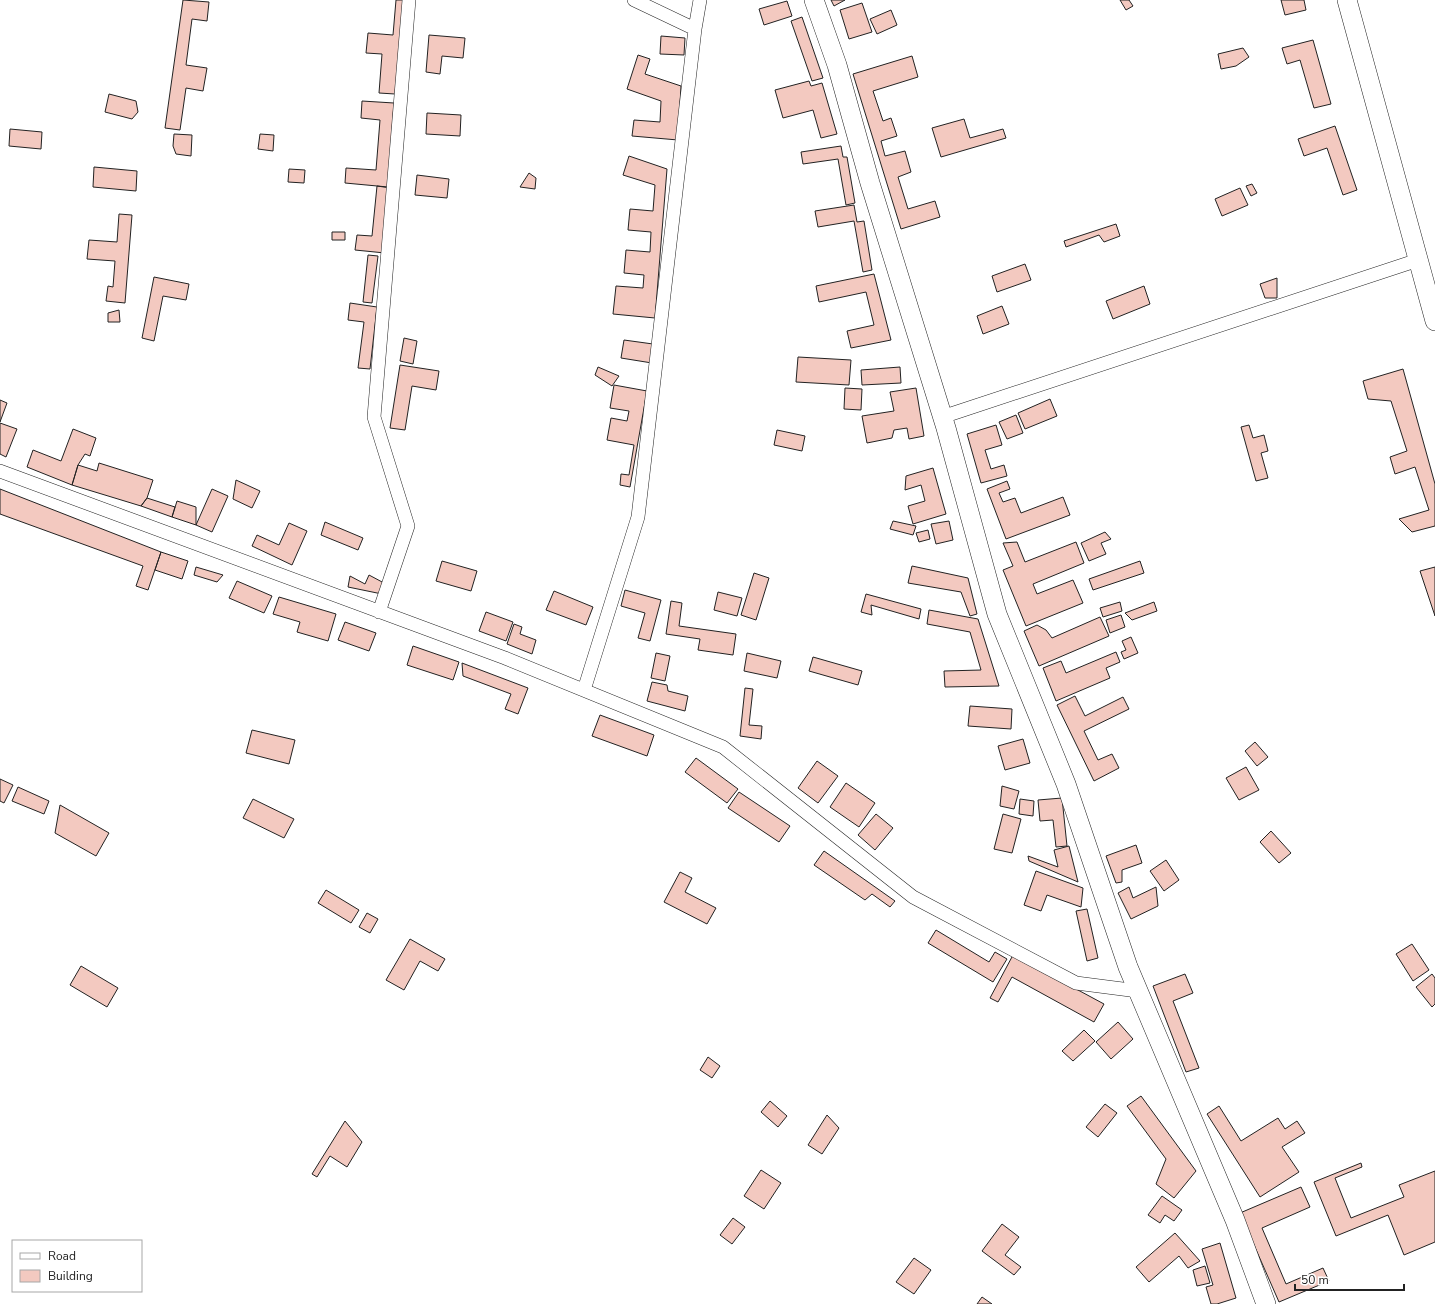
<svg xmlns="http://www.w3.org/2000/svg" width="1435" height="1304" font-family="'Nunito Sans',sans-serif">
  <rect width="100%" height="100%" fill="#fff"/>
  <path fill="#f3c9c0" stroke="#222" d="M183,0L209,2L207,21L192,19L186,65L207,68L203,91L186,88L180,130L165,128Z
    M396,0H404L395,94L379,93L382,54L366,53L368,33L393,35Z
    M831,0H845L834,6Z
    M1120,0H1129L1133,6L1126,10Z
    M1281,0H1304L1306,10L1285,15Z
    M787,1L792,16L764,25L759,9Z
    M862,3L872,32L849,39L840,10Z
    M891,10L897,25L877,34L870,19Z
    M802,17L823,78L812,81L791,21Z
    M429,35L465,38L463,58L442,56L440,74L426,72Z
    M661,36L685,38L684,55L660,54Z
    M1313,40L1331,104L1314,108L1300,60L1287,64L1282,48Z
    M1243,48L1249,57L1236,66L1221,69L1218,54Z
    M638,55L650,59L645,74L681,86L678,140L632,136L634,120L660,122L661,101L627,89Z
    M912,56L918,77L873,91L883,121L891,118L897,136L881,141L885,156L905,151L911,172L898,177L908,209L935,201L940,217L901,229L853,74Z
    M809,81L811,86L822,83L837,134L821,138L813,110L783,118L775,90Z
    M109,94L136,101L138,112L132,119L105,112Z
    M362,101L394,103L388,187L345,183L346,168L376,170L380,120L361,118Z
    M427,113L461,115L460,136L426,134Z
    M964,119L970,138L1003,129L1006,138L941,157L932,128Z
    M1335,126L1357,190L1343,195L1327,148L1304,156L1298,139Z
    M10,129L42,132L41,149L9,146Z
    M174,134L192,135L191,156L176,154L173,146Z
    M260,134L274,135L273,151L258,149Z
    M841,146L843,157H847L855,203L846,205L838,159L803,164L801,152Z
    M629,156L667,169L655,318L613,314L616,286L643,288L644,275L624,273L626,250L650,252L651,232L628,230L630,209L653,211L655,185L623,175Z
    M94,167L137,171L136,191L93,187Z
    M289,169L305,170L304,183L288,182Z
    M529,173L536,178L535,189L520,187Z
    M417,175L449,179L447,198L415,195Z
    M1252,184L1257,193L1251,196L1246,186Z
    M377,186L391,188L385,253L355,250L357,235L372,236Z
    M1240,188L1248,205L1222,216L1215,199Z
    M854,205L857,222L864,221L872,270L863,272L854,221L818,227L815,211Z
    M119,214L132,215L125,303L106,301L108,286L113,287L115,261L87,259L89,240L117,242Z
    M1116,224L1120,236L1104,242L1099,235L1066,247L1064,241Z
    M332,232H345V240H332Z
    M368,255L378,256L372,303L363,302Z
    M1025,264L1031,280L997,292L992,276Z
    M874,274L891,340L851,348L847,331L874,325L866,292L819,302L816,286Z
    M154,277L189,284L186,300L163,296L154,341L142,338Z
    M1277,278V298H1265L1260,284Z
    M1144,286L1150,304L1113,319L1106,301Z
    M350,303L377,307L370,369L358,368L364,322L348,320Z
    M1002,306L1009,324L983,334L977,316Z
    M119,310L120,322H108V313Z
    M404,338L417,341L413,364L400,361Z
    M624,340L653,344L652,363L621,358Z
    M798,357L851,360L849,385L796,382Z
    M400,365L439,371L436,390L412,386L405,430L390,428Z
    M598,367L619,376L612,386L595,375Z
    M900,367L901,383L862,385L861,370Z
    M1403,369L1435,484V526L1412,532L1399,519L1429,510L1415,467L1395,474L1390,457L1407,451L1391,401L1368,399L1363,381Z
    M614,385L647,391L630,487L620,485L621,474L629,475L634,445L607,440L611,418L627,421L629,411L610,408Z
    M845,388L862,389L861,410L844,409Z
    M916,388L924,436L909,439L907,428L894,430L892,438L867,443L862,416L894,411L890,392Z
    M1050,399L1057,416L1025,429L1018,413Z
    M0,400L7,403L0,422Z
    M1016,415L1023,433L1007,439L999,422Z
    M0,423L17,429L6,457L0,454Z
    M996,425L1002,445L985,450L991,469L1004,465L1007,476L981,483L967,434Z
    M1249,425L1253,438L1264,435L1268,451L1261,453L1268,478L1256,481L1241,427Z
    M73,429L96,438L90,456L85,454L78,465L72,485L27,467L33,450L61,461Z
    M777,430L805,436L802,451L774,445Z
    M99,463L153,480L147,498L141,506L72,485L78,465L97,471Z
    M933,468L946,514L913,524L908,506L925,501L921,485L905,490L906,476Z
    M236,480L260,491L252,508L233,499Z
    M1007,481L1010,489L999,493L1003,502L1015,498L1021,513L1063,497L1070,515L1006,539L987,489Z
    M0,489L161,552L148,590L136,586L143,566L0,514Z
    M212,489L228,496L212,532L196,525Z
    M147,498L175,507L172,517L141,506Z
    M177,501L196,507V525L172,517Z
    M893,521L916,526L913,535L890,529Z
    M949,521L953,540L936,544L931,524Z
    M325,522L363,538L358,550L321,535Z
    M289,523L307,531L292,565L252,546L257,535L279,545Z
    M928,530L930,539L919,542L916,533Z
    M1105,532L1111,539L1101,543L1106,554L1089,561L1081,543Z
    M1017,542L1025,562L1076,542L1084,563L1033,584L1037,594L1073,580L1083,603L1026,626L1003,570L1013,566L1003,543Z
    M161,552L188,561L182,579L155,570Z
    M442,561L477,571L471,591L436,581Z
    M1140,561L1144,573L1093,590L1089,579Z
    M912,566L968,578L977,614L970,616L961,592L908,583Z
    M196,567L223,575L217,582L194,575Z
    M1435,567V616L1420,571Z
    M754,573L769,578L756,620L741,615Z
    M369,575L384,583L382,594L348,587L350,576L365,584Z
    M237,581L272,596L264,613L229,598Z
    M625,590L661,600L650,641L638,638L645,613L621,606Z
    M554,591L593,607L586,625L546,610Z
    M718,592L742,598L737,616L714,610Z
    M866,594L921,609L919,619L871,605L872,615L861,612Z
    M279,597L336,614L328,641L297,632L300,622L273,614Z
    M671,601L682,603L679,626L736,634L733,655L698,650L700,639L666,634Z
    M1120,602L1122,611L1103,617L1100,608Z
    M1154,602L1157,611L1132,620L1125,613Z
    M929,610L978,619L999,686L945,687L944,671L981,670L970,632L927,624Z
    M486,612L513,622L506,641L479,631Z
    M1121,615L1125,627L1110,633L1106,620Z
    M1100,617L1109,636L1039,666L1024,631L1037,625L1046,630L1052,638Z
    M345,622L376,633L369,651L338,640Z
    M514,624L522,627L520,634L536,640L532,654L507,644Z
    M1131,637L1138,653L1124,659L1121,652L1126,650L1122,641Z
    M413,646L459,662L453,680L407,665Z
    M1116,652L1120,662L1106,668L1110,678L1056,701L1043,668L1061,661L1066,673Z
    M656,653L670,656L665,681L651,678Z
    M747,653L781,661L777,678L744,671Z
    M813,657L862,671L858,685L809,671Z
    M462,663L528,688L518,714L505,709L511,694L463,676Z
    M652,682L667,685L668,691L688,696L685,711L647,701Z
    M745,688L753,689L749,725L762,726L761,739L740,736Z
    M1075,696L1085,716L1123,697L1129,709L1084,731L1098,760L1112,754L1119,768L1094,781L1057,705Z
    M970,706L1012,709L1011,729L968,726Z
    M600,715L654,735L647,756L592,736Z
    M252,730L295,740L289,764L246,753Z
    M1023,739L1030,763L1005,770L998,746Z
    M1255,742L1268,757L1257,766L1245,751Z
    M696,758L738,789L727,803L685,772Z
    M817,761L838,776L818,803L798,788Z
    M1246,767L1259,790L1239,800L1226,778Z
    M0,779L13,785L4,803L0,801Z
    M846,783L875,803L859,827L830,807Z
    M1002,786L1019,791L1014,809L1000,806Z
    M18,787L49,801L44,814L12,801Z
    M739,792L790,826L779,842L728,808Z
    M1062,798L1067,846L1056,847L1053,820L1040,821L1038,800Z
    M253,799L294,819L284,838L243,818Z
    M1020,799L1034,801L1033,816L1019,814Z
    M60,805L109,833L96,856L55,833Z
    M876,814L893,828L875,850L858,835Z
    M1003,814L1021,819L1012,853L994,849Z
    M1271,831L1291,853L1279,863L1260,842Z
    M1136,845L1142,863L1122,870V882L1116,883L1106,856Z
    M1069,846L1078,882L1029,861L1028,856L1058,867L1054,850Z
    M824,851L895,901L890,907L872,894L865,900L814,865Z
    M1166,860L1179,880L1164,891L1150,871Z
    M1036,871L1083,888L1081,907L1047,895L1041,911L1024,905Z
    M680,872L692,878L685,892L716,908L707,924L664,902Z
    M1129,887L1133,898L1156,887L1158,906L1131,919L1118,893Z
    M326,890L359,910L351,923L318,903Z
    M1087,909L1098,958L1087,961L1076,911Z
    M367,913L378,919L370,933L359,927Z
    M936,930L989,962L995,952L1007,959L993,982L928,943Z
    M410,939L445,959L438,971L420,961L404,990L386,980Z
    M1412,944L1429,970L1413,981L1396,954Z
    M1013,955L1104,1004L1094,1022L1012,977L998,1002L990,998Z
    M81,966L118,988L107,1007L70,985Z
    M1185,974L1193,993L1173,1001L1199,1068L1186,1072L1153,986Z
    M1432,974L1435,978V1004L1432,1007L1416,987Z
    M1118,1022L1133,1039L1111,1059L1096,1042Z
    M1084,1030L1095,1041L1073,1061L1062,1051Z
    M708,1057L720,1066L712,1078L700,1070Z
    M1141,1096L1196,1171L1174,1198L1156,1184L1166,1159L1127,1106Z
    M770,1101L787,1116L778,1127L761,1112Z
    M1105,1104L1117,1113L1098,1137L1086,1127Z
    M1219,1106L1241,1141L1278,1118L1285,1129L1297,1121L1305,1133L1282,1147L1299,1172L1260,1197L1207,1114Z
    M827,1115L839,1128L822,1154L808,1145Z
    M345,1121L362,1142L347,1167L330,1156L317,1177L312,1174Z
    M1361,1163L1362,1167L1335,1178L1351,1218L1404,1197L1399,1185L1435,1171V1242L1404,1255L1388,1215L1336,1236L1314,1182Z
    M761,1170L781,1183L764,1209L744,1196Z
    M1301,1187L1310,1207L1262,1228L1286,1284L1323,1268L1329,1281L1279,1302L1240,1213Z
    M1162,1196L1182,1210L1174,1221L1165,1215L1160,1223L1148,1215Z
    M733,1218L745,1227L732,1244L720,1235Z
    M1002,1224L1019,1237L1005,1255L1021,1267L1014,1275L982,1251Z
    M1175,1233L1200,1261L1188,1268L1179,1256L1149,1282L1136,1267Z
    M1220,1243L1236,1298L1217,1304H1211L1206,1287L1213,1285L1202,1249Z
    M914,1258L931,1270L914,1294L896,1282Z
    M1205,1266L1210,1283L1197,1286L1193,1270Z
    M982,1297L992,1304H977Z"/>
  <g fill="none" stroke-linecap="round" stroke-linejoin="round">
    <g stroke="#222" stroke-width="14">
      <path id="street" d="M634,0L695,29
        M942,417L1418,260
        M0,471L505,658L723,747L913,897L1076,983L1138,991
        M379,612L408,526L374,417L409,0
        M584,690L638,517L695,29L700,0"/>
    </g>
    <g stroke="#222" stroke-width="20">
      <path id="secondary" d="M814,0L837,65L870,183L946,428L997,614L1066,784L1128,967L1235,1220L1266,1304
        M1347,0L1435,321"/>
    </g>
    <use href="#street" stroke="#fff" stroke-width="13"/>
    <use href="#secondary" stroke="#fff" stroke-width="19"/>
  </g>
  <rect x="12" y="1240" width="130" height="52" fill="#ffffff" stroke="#a7a7a7"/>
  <rect x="20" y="1253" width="20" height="6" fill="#ffffff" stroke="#a7a7a7"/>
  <text x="48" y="1260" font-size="12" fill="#222222">Road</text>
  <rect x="20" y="1270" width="20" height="12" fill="#f3c9c0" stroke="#a7a7a7"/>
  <text x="48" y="1280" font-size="12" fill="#222222">Building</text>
  <path d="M1295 1284v6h109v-6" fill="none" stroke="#222222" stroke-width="2"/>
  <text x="1301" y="1284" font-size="12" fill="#222222" stroke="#ffffff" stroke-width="3" paint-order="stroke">50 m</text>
</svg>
